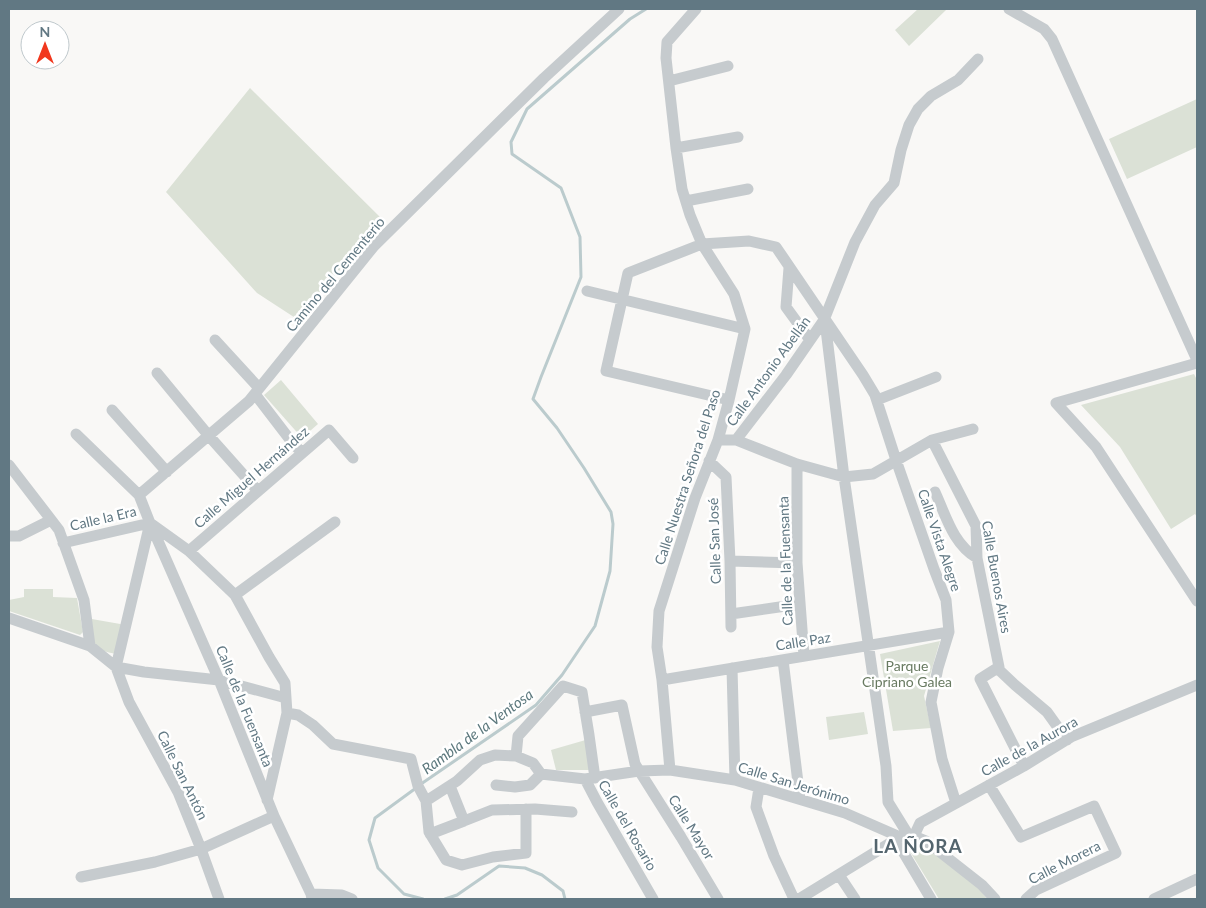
<svg xmlns="http://www.w3.org/2000/svg" width="1206" height="908" font-family="Lato,sans-serif">
  <rect width="100%" height="100%" fill="#f9f8f6"/>
  <path fill="#dbe1d6" d="M918,9H945L946,10L909,46L895,30Z
    M250,88L381,218L343,265L339,271L300,321L257,293L166,192Z
    M1197,99V147L1127,179L1109,139Z
    M1194,374L1197,380V517L1195,514L1171,529L1120,447L1081,405Z
    M281,380L318,424L302,438L264,395Z
    M24,589H53V597L77,598L83,632L80,635L9,611V600L24,597Z
    M86,618L126,625L119,654C105,653 100,650 89,642Z
    M940,641L924,696L931,728L893,731L880,654Z
    M864,712L868,734L829,740L826,717Z
    M589,739L594,770H556L551,750Z
    M922,843L975,883L987,899H939L906,845Z"/>
  <g fill="none" stroke-linecap="round" stroke-linejoin="round">
    <path stroke="#bbcbcd" stroke-width="3" d="M421,784L536,705L562,675L595,626L610,571L613,524L611,512L584,468L557,428L533,399L541,377L581,277L580,237L561,188L512,154L511,142L527,109L630,19L646,9
      M416,788L375,818L369,840L378,868L404,894L423,899
      M445,899L457,895L499,866L525,868L542,875L563,891L565,899"/>
    <path stroke="#c6cbce" stroke-width="11" d="M1009,9L1044,29L1052,39L1197,360
      M669,81L728,66
      M676,148L738,137
      M686,201L748,189
      M789,268L786,307L810,340
      M587,291L745,329
      M825,321L844,477L886,766L888,802L909,836
      M215,340L259,388
      M1197,363L1056,403L1096,447L1197,601
      M157,373L209,436L258,491
      M255,394L291,441L302,453
      M729,400L606,371L628,273L702,244L749,241L776,247L863,375L875,395L896,460L934,569L946,600L949,632L938,668L931,702L942,759L956,803
      M877,400L936,377
      M112,410L167,472
      M76,434L139,495L150,523L189,551L235,595L269,657L285,683L287,713L267,800
      M718,440H736L797,464L844,477L873,474L932,440L973,429
      M736,440L786,375L824,320L855,242L875,205L894,183L901,150L909,125L918,109L931,96L958,80L978,59
      M932,440L976,526L977,558L999,667L980,679L1024,766
      M709,461L726,477L730,561L731,627
      M797,464V563L804,656
      M9,465L59,530L84,600L90,646
      M935,492C946,516 953,544 977,558
      M139,495L249,401L374,246L544,78L619,9
      M150,523L116,667L129,702L178,792L201,849L219,899
      M151,525L219,680L274,816L311,894L312,899
      M9,536H19L51,520
      M63,543L150,523
      M189,551L329,430L353,458
      M730,561L797,563
      M235,595L335,522
      M731,614L800,604
      M9,618L90,646L116,667L144,672L219,680L286,698
      M783,660L800,799
      M732,668L735,780
      M997,668L1015,685L1047,712L1067,740
      M662,680L949,632
      M585,712L622,705L635,764L681,837L718,899
      M287,713L298,715L313,725L333,744L411,759L418,786L426,801L429,832L446,860L462,865L493,857L526,853V809
      M516,756L518,736L563,686L582,692L589,735L595,778
      M670,770L662,680L657,647L659,611L695,498L718,440L729,400L745,329L734,294L702,244L690,215L682,189L676,148L666,58L667,42L696,9
      M585,779L597,802L653,899
      M496,785L515,787L530,785L541,774
      M989,785L1021,837L1094,806L1116,853L1036,890L1026,899
      M450,786L464,821L492,810L535,809L572,812
      M759,788L756,807L774,856L794,899
      M426,801L457,781L480,760L495,755L516,756L533,763L541,774L585,779L639,771L670,770L735,780L845,813L900,837
      M430,834L464,821
      M914,836L920,823L1024,766L1071,737L1197,685
      M896,840L931,899
      M839,875L855,899
      M81,877L155,862L201,849L274,816
      M311,894L342,895L352,899
      M799,899L900,837L914,836L926,841L982,885L995,899
      M1154,899L1197,879"/>
  </g>
  <g text-anchor="middle" dominant-baseline="central" stroke-width="5" stroke-linejoin="round" paint-order="stroke">
    <g font-size="14" fill="#617883" stroke="#fff">
      <text transform="translate(335 274) rotate(-50)">Camino del Cementerio</text>
      <text transform="translate(768 371) rotate(-54)">Calle Antonio Abellán</text>
      <text transform="translate(251 477) rotate(-41)">Calle Miguel Hernández</text>
      <text transform="translate(687 477) rotate(-72)">Calle Nuestra Señora del Paso</text>
      <text transform="translate(103 518) rotate(-13)">Calle la Era</text>
      <text transform="translate(940 540) rotate(71)">Calle Vista Alegre</text>
      <text transform="translate(714 541) rotate(-92)">Calle San José</text>
      <text transform="translate(785 561) rotate(-92)">Calle de la Fuensanta</text>
      <text transform="translate(997 577) rotate(80)">Calle Buenos Aires</text>
      <text transform="translate(803 641) rotate(-9)">Calle Paz</text>
      <text transform="translate(245 706) rotate(68)">Calle de la Fuensanta</text>
      <text transform="translate(1029 746) rotate(-29)">Calle de la Aurora</text>
      <text transform="translate(183 775) rotate(64)">Calle San Antón</text>
      <text transform="translate(794 783) rotate(17)">Calle San Jerónimo</text>
      <text transform="translate(628 825) rotate(60)">Calle del Rosario</text>
      <text transform="translate(692 827) rotate(58)">Calle Mayor</text>
      <text transform="translate(1064 862) rotate(-27)">Calle Morera</text>
    </g>
    <g font-size="14" fill="#687a61" stroke="#fff">
      <text x="907" y="665">Parque<tspan x="907" dy="16">Cipriano Galea</tspan></text>
    </g>
    <g font-size="15" font-style="italic" fill="#5c787d" stroke="#fff">
      <text transform="translate(477 731) rotate(-36)">Rambla de la Ventosa</text>
    </g>
    <g font-size="19" font-weight="bold" letter-spacing="1" fill="#54656e" stroke="#fff">
      <text x="918" y="845">LA ÑORA</text>
    </g>
  </g>
  <rect width="1206" height="908" fill="none" stroke="#617883" stroke-width="20"/>
  <g transform="translate(45 45)"><circle r="24" fill="#ffffff" stroke="#c0c9cd"/>
  <path d="M0-4L9 19L0 12L-9 19Z" fill="#f1371d"/>
  <text y="-8" font-size="14" font-weight="bold" text-anchor="middle" fill="#617883">N</text>
  </g>
</svg>
